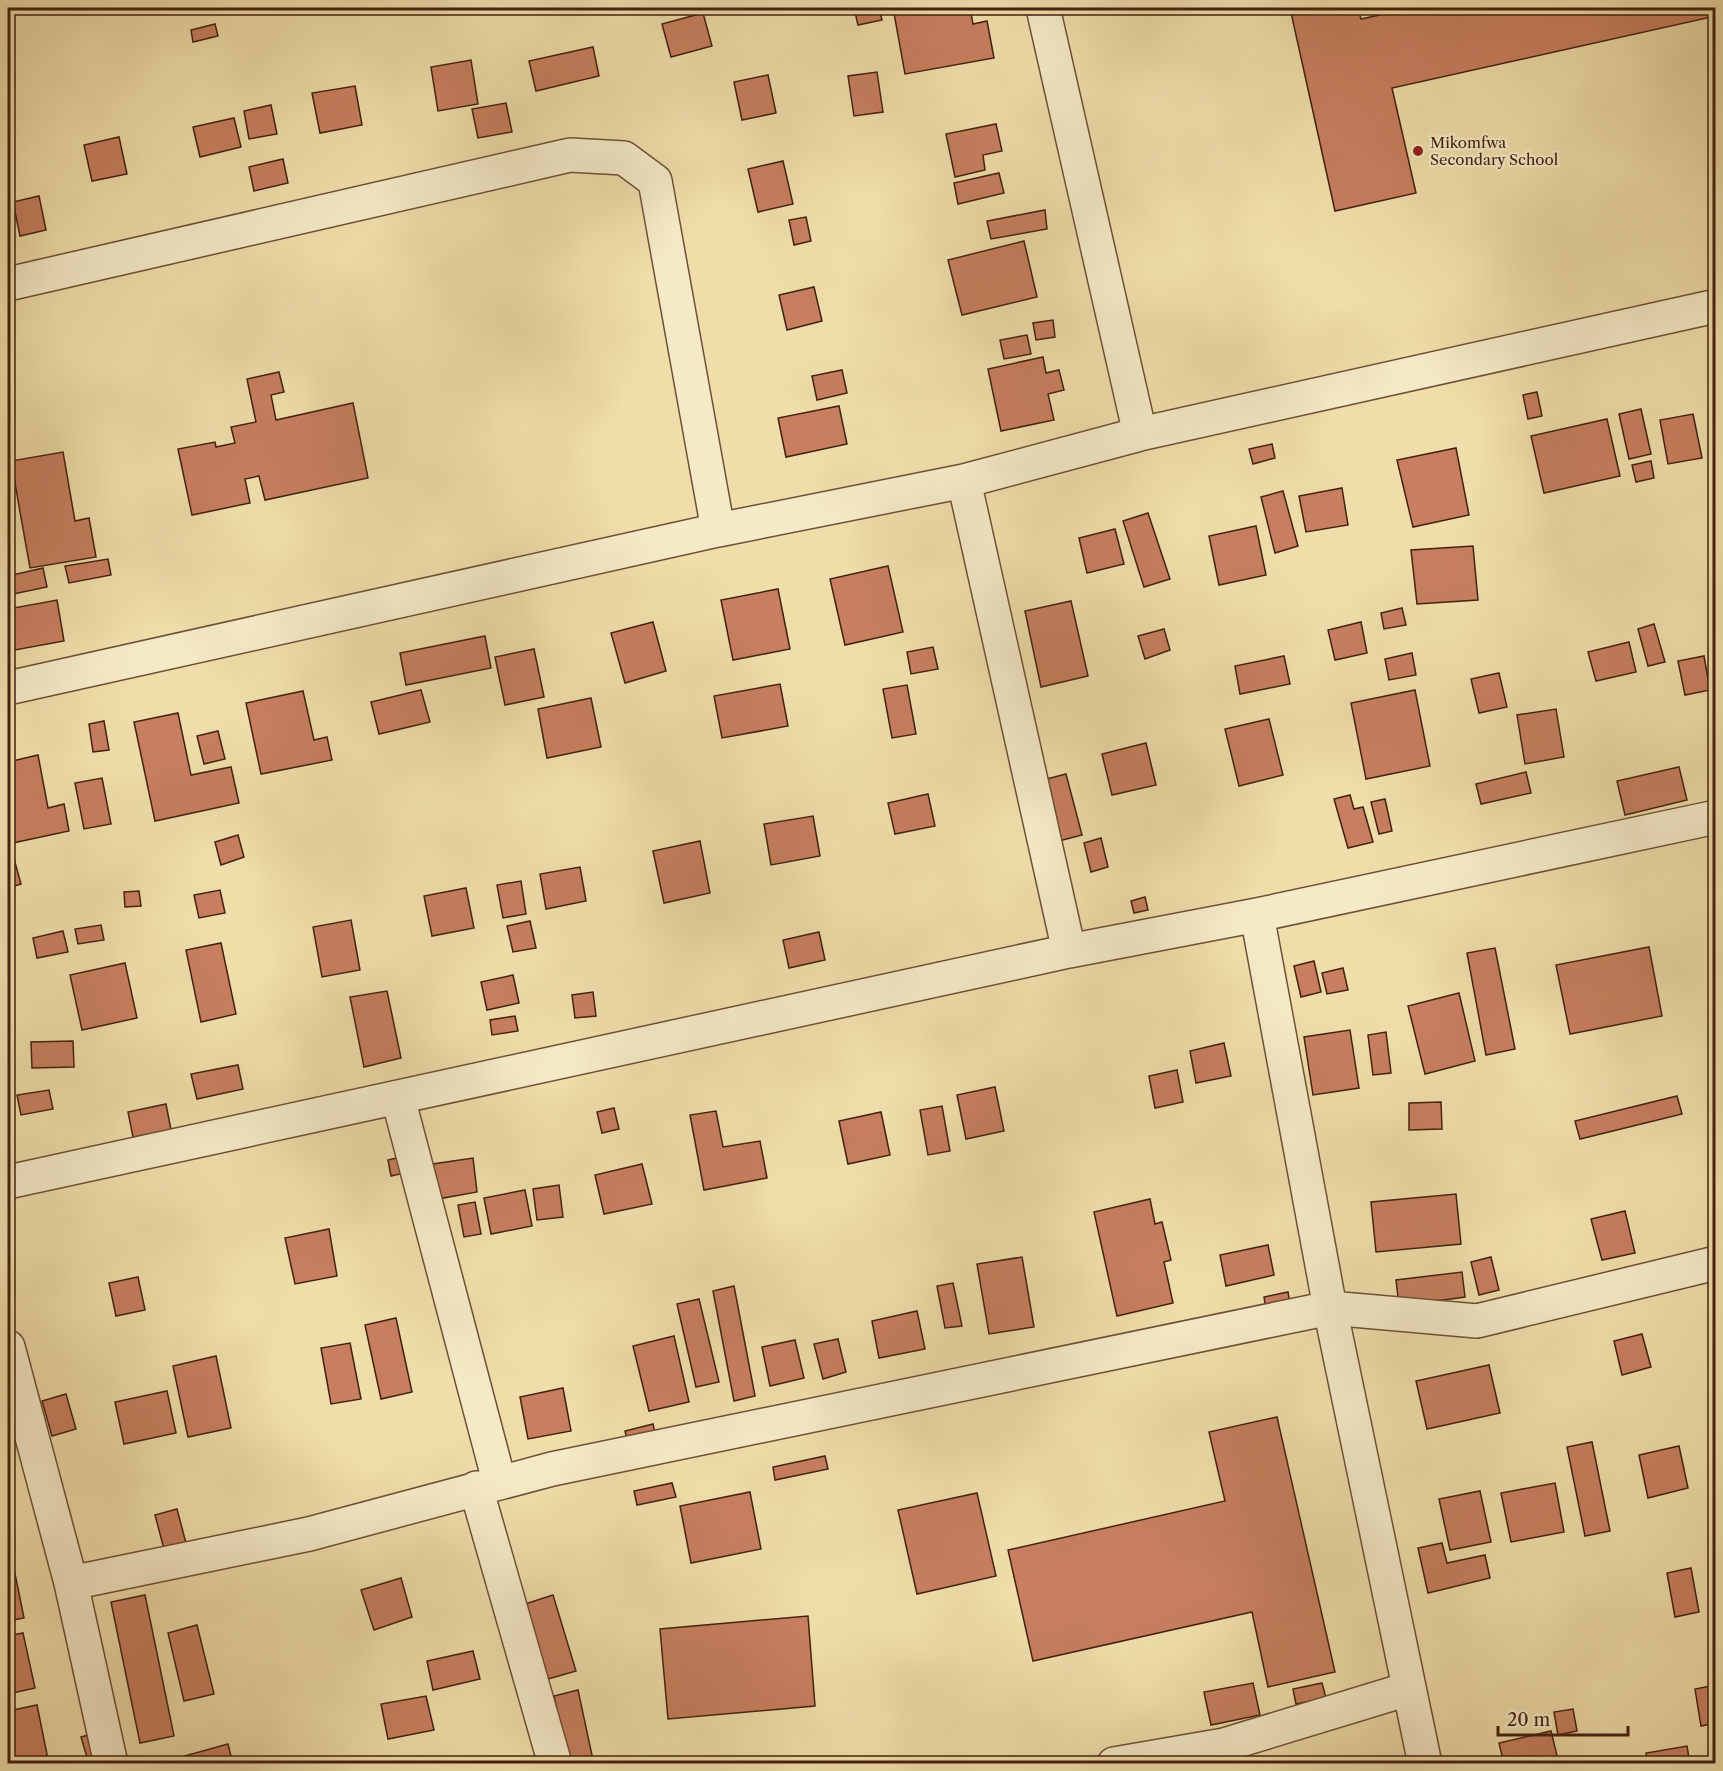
<svg xmlns="http://www.w3.org/2000/svg" width="1723" height="1771" font-family="'Libre Caslon Text',serif">
  <rect width="100%" height="100%" fill="#efdeaa"/>
  <filter id="stains"><feTurbulence type="fractalNoise" baseFrequency=".00333" numOctaves="4"/><feColorMatrix values="0 0 0 0 .2 0 0 0 0 .09 0 0 0 0 .02 0 0 0 .5 -.17"/></filter>
  <radialGradient id="worn" r=".72"><stop offset=".6" stop-color="#630" stop-opacity="0"/><stop offset="1" stop-color="#630" stop-opacity=".3"/></radialGradient>
  <path fill="#c77f5f" stroke="#432110" stroke-width="1.5" d="M854,8H879L882,20L858,25Z
    M893,8H970L973,24L987,21L994,58L905,74Z
    M1290,8H1358L1361,19L1411,8H1716V16L1392,88L1416,193L1335,211Z
    M703,13L712,46L671,57L662,24Z
    M215,24L218,36L193,42L191,30Z
    M593,47L599,76L536,91L529,61Z
    M471,60L478,104L438,111L431,67Z
    M877,72L883,112L854,116L848,76Z
    M768,75L776,113L742,120L734,82Z
    M355,86L362,125L320,133L312,93Z
    M506,103L512,132L478,138L472,109Z
    M271,105L277,134L249,139L244,111Z
    M234,118L241,147L200,157L193,127Z
    M996,124L1002,151L983,155L985,170L955,177L946,134Z
    M119,137L127,174L92,181L84,145Z
    M283,159L288,183L254,191L249,167Z
    M783,161L793,204L758,212L748,169Z
    M8,168L13,195L8,196Z
    M999,173L1004,193L958,204L954,183Z
    M39,196L46,230L20,236L13,202Z
    M1045,210L1047,229L991,239L987,221Z
    M806,217L811,241L794,245L789,220Z
    M1024,241L1037,297L962,315L948,260Z
    M814,287L822,321L787,330L779,295Z
    M1053,320L1055,337L1036,340L1033,323Z
    M1027,335L1031,354L1004,359L1000,340Z
    M1043,357L1046,373L1059,370L1064,390L1048,394L1054,420L1001,431L988,369Z
    M842,370L847,393L817,400L812,376Z
    M279,372L284,392L271,395L276,420L353,403L368,478L265,500L259,476L245,479L250,503L192,515L178,449L215,442L216,447L235,443L231,427L256,422L247,379Z
    M1537,392L1542,416L1528,419L1523,395Z
    M839,406L847,444L786,457L778,418Z
    M1641,409L1651,454L1629,459L1619,414Z
    M1693,414L1702,458L1668,464L1660,420Z
    M1607,419L1620,476L1544,493L1531,436Z
    M1272,444L1275,458L1253,464L1249,449Z
    M1456,448L1469,515L1413,527L1397,460Z
    M63,452L75,521L89,518L96,557L30,568L11,461Z
    M1651,461L1654,478L1636,482L1632,465Z
    M1342,488L1348,525L1306,532L1299,496Z
    M1283,491L1298,546L1275,553L1261,497Z
    M1148,513L1170,579L1144,587L1123,521Z
    M1256,526L1266,575L1219,585L1209,536Z
    M1115,529L1124,564L1087,573L1079,538Z
    M1473,546L1478,600L1417,604L1411,550Z
    M108,559L111,575L69,583L65,566Z
    M888,566L903,632L845,645L830,579Z
    M43,568L47,587L8,595V576Z
    M778,589L790,649L733,660L721,600Z
    M57,600L64,641L15,650L8,609Z
    M1071,601L1088,676L1041,687L1025,611Z
    M1402,608L1406,625L1384,629L1381,613Z
    M653,622L666,671L625,683L611,633Z
    M1361,622L1367,653L1335,660L1328,630Z
    M1654,624L1665,662L1648,666L1638,629Z
    M1716,625V654L1709,627Z
    M1164,629L1170,650L1145,659L1138,636Z
    M485,636L491,668L406,685L400,653Z
    M1629,642L1636,672L1596,681L1588,652Z
    M933,647L938,669L911,674L907,652Z
    M534,649L544,697L505,705L495,657Z
    M1412,653L1416,675L1389,680L1385,659Z
    M1284,656L1290,684L1240,694L1235,666Z
    M1704,656L1710,690L1685,695L1678,661Z
    M1499,673L1507,707L1479,713L1471,679Z
    M780,684L788,726L722,738L714,696Z
    M907,685L916,734L892,738L883,689Z
    M421,690L430,722L379,734L371,702Z
    M1415,690L1430,766L1366,779L1351,703Z
    M303,691L314,740L327,737L332,760L261,774L246,703Z
    M591,698L601,747L547,758L538,709Z
    M1556,709L1564,757L1525,764L1517,715Z
    M178,713L191,775L231,767L239,803L155,821L134,722Z
    M1269,719L1283,775L1239,786L1225,729Z
    M104,721L109,750L93,752L89,724Z
    M218,731L225,759L204,764L197,736Z
    M1146,743L1156,785L1112,795L1102,754Z
    M38,755L48,808L64,804L69,831L8,844V762Z
    M1679,767L1687,800L1625,815L1617,781Z
    M1526,772L1531,793L1481,804L1476,784Z
    M1066,774L1082,835L1051,843L1035,782Z
    M102,778L111,824L84,829L75,783Z
    M928,794L935,826L895,834L888,803Z
    M1350,795L1354,809L1363,807L1373,842L1348,848L1334,799Z
    M1385,799L1392,831L1379,834L1371,802Z
    M813,816L820,856L771,865L764,824Z
    M238,835L244,857L221,865L215,842Z
    M1101,838L1108,867L1091,872L1084,843Z
    M700,841L710,893L664,903L653,851Z
    M13,855L21,884L8,888V856Z
    M580,867L586,901L546,909L540,874Z
    M521,881L526,914L503,918L497,885Z
    M466,888L474,928L432,936L424,896Z
    M220,890L225,913L199,918L194,895Z
    M139,891L141,906L125,907L124,892Z
    M1145,897L1148,910L1134,913L1131,901Z
    M351,920L360,970L322,977L313,927Z
    M530,921L536,948L513,952L507,926Z
    M101,925L104,940L78,944L75,929Z
    M63,931L68,952L37,958L33,938Z
    M819,932L825,960L789,968L783,940Z
    M221,943L236,1014L201,1022L186,950Z
    M1649,947L1662,1016L1570,1034L1556,965Z
    M1495,948L1515,1049L1486,1055L1467,953Z
    M1314,961L1321,992L1301,997L1294,966Z
    M125,963L137,1018L82,1030L70,975Z
    M1343,968L1348,990L1327,994L1322,973Z
    M513,975L519,1003L487,1010L481,982Z
    M387,991L401,1058L364,1067L350,997Z
    M593,992L596,1016L575,1018L572,995Z
    M1459,993L1475,1061L1425,1074L1408,1006Z
    M515,1016L518,1031L492,1035L490,1020Z
    M1350,1030L1359,1088L1313,1095L1304,1037Z
    M1386,1032L1391,1073L1373,1075L1368,1035Z
    M73,1041L74,1067L32,1068L31,1042Z
    M1224,1043L1231,1076L1196,1083L1190,1051Z
    M238,1065L243,1089L197,1099L191,1074Z
    M1177,1070L1183,1102L1155,1108L1149,1076Z
    M995,1087L1004,1131L966,1139L957,1095Z
    M49,1090L53,1109L21,1115L17,1095Z
    M1677,1096L1682,1114L1580,1139L1575,1121Z
    M1441,1102L1442,1129L1409,1130V1103Z
    M166,1104L171,1130L133,1137L128,1112Z
    M942,1106L950,1151L928,1155L920,1110Z
    M614,1108L619,1129L602,1133L597,1112Z
    M716,1111L723,1147L760,1141L767,1178L704,1190L690,1115Z
    M881,1112L890,1155L848,1164L839,1121Z
    M405,1156L408,1172L391,1176L388,1160Z
    M473,1158L477,1192L438,1199L433,1164Z
    M642,1164L652,1204L604,1214L595,1175Z
    M559,1185L563,1217L537,1220L533,1189Z
    M525,1190L532,1226L491,1234L484,1198Z
    M1456,1194L1461,1244L1376,1252L1371,1202Z
    M1150,1199L1155,1224L1162,1222L1171,1260L1164,1262L1173,1303L1117,1316L1094,1212Z
    M475,1202L481,1234L464,1237L458,1205Z
    M1625,1211L1635,1253L1602,1260L1591,1219Z
    M329,1229L337,1276L295,1284L285,1238Z
    M1268,1245L1274,1275L1226,1286L1220,1255Z
    M1022,1257L1034,1327L989,1334L977,1264Z
    M1491,1257L1499,1290L1479,1295L1471,1262Z
    M1462,1272L1465,1297L1399,1306L1396,1280Z
    M138,1277L145,1310L116,1316L109,1283Z
    M953,1283L962,1326L945,1328L937,1286Z
    M734,1286L755,1396L734,1401L713,1291Z
    M1288,1292L1291,1310L1267,1315L1264,1297Z
    M699,1299L719,1382L696,1387L677,1304Z
    M917,1311L925,1349L879,1358L872,1321Z
    M396,1318L412,1392L381,1399L365,1325Z
    M1642,1334L1651,1367L1622,1375L1614,1341Z
    M674,1336L689,1402L649,1411L633,1346Z
    M838,1339L846,1372L823,1379L814,1344Z
    M795,1340L804,1378L770,1386L762,1347Z
    M350,1343L361,1399L331,1404L321,1348Z
    M216,1356L231,1428L188,1437L173,1366Z
    M1489,1365L1500,1413L1427,1429L1416,1381Z
    M563,1388L571,1431L528,1439L520,1397Z
    M167,1391L176,1433L124,1444L115,1402Z
    M66,1394L76,1429L52,1436L42,1401Z
    M1277,1417L1335,1672L1268,1687L1252,1612L1033,1661L1008,1550L1225,1501L1209,1432Z
    M653,1424L657,1441L629,1447L625,1431Z
    M1592,1442L1610,1531L1585,1536L1567,1447Z
    M1679,1446L1688,1488L1648,1498L1639,1455Z
    M825,1456L828,1469L775,1480L773,1467Z
    M672,1483L676,1497L637,1505L634,1491Z
    M1555,1483L1564,1532L1511,1542L1501,1493Z
    M1480,1491L1491,1542L1450,1550L1439,1499Z
    M750,1492L761,1549L691,1563L680,1506Z
    M977,1493L996,1576L917,1594L898,1510Z
    M177,1509L187,1547L165,1553L155,1515Z
    M8,1539L24,1618L8,1621Z
    M1442,1543L1447,1563L1485,1555L1490,1578L1428,1593L1418,1548Z
    M1691,1568L1699,1612L1675,1617L1667,1573Z
    M401,1578L412,1617L374,1630L361,1590Z
    M145,1595L174,1736L140,1743L111,1602Z
    M553,1595L576,1671L541,1681L519,1606Z
    M808,1616L815,1706L668,1719L660,1629Z
    M197,1625L214,1694L184,1701L168,1633Z
    M23,1633L35,1688L8,1694V1636Z
    M473,1651L480,1679L433,1690L427,1661Z
    M1253,1683L1260,1715L1211,1725L1204,1692Z
    M1322,1683L1326,1698L1296,1704L1293,1689Z
    M1716,1685V1723L1701,1726L1695,1689Z
    M578,1690L593,1760L569,1764L554,1696Z
    M426,1696L434,1730L388,1739L381,1704Z
    M37,1705L49,1764H8V1711Z
    M1573,1709L1577,1731L1558,1735L1554,1712Z
    M1551,1731L1559,1764H1504L1499,1743Z
    M95,1733L104,1764H89L81,1737Z
    M228,1744L233,1764H183L181,1757Z
    M1687,1746L1690,1764H1648L1646,1753Z"/>
  <g fill="none" stroke-linecap="round" stroke-linejoin="round">
    <g stroke="#6e5036" stroke-width="36">
      <path id="minor" d="M1043,8L1140,434
        M8,284L570,155L624,158L655,181L718,530
        M964,481L1069,951
        M8,688L718,530L964,481L1140,434L1716,306
        M1257,915L1330,1308L1425,1764
        M398,1098L499,1481
        M8,1182L1069,951L1257,915L1716,817
        M8,1347L71,1583L111,1764
        M476,1488L555,1764
        M71,1583L309,1534L552,1469L1330,1308L1477,1321L1716,1263
        M1114,1764L1224,1745L1408,1689"/>
    </g>
    <use href="#minor" stroke="#f5eac8" stroke-width="33"/>
  </g>
  <circle fill="#8f2418" stroke="#f5eac8" stroke-width="2" cx="1418" cy="151" r="6"/>
  <g text-anchor="middle" dominant-baseline="central" stroke-width="4.5" stroke-linejoin="round" paint-order="stroke">
    <g font-size="15" fill="#432110" stroke="#f5eac8" text-anchor="start">
      <text x="1430" y="142">Mikomfwa<tspan x="1430" dy="17">Secondary School</tspan></text>
    </g>
  </g>
  <rect width="1723" height="1771" fill="none" stroke="#efdeaa" stroke-width="30"/>
  <rect x="9" y="9" width="1705" height="1753" fill="none" stroke="#432110" stroke-width="3"/>
  <rect x="15" y="15" width="1693" height="1741" fill="none" stroke="#432110" stroke-width="1.5"/>
  <path d="M1498 1726v9h130v-9" fill="none" stroke="#432110" stroke-width="3"/>
  <text x="1507" y="1726" font-size="18" fill="#432110" stroke="#f5eac8" stroke-width="4.5" paint-order="stroke">20 m</text>
  <rect width="100%" height="100%" filter="url(#stains)"/>
  <rect width="100%" height="100%" fill="url(#worn)"/>
</svg>
